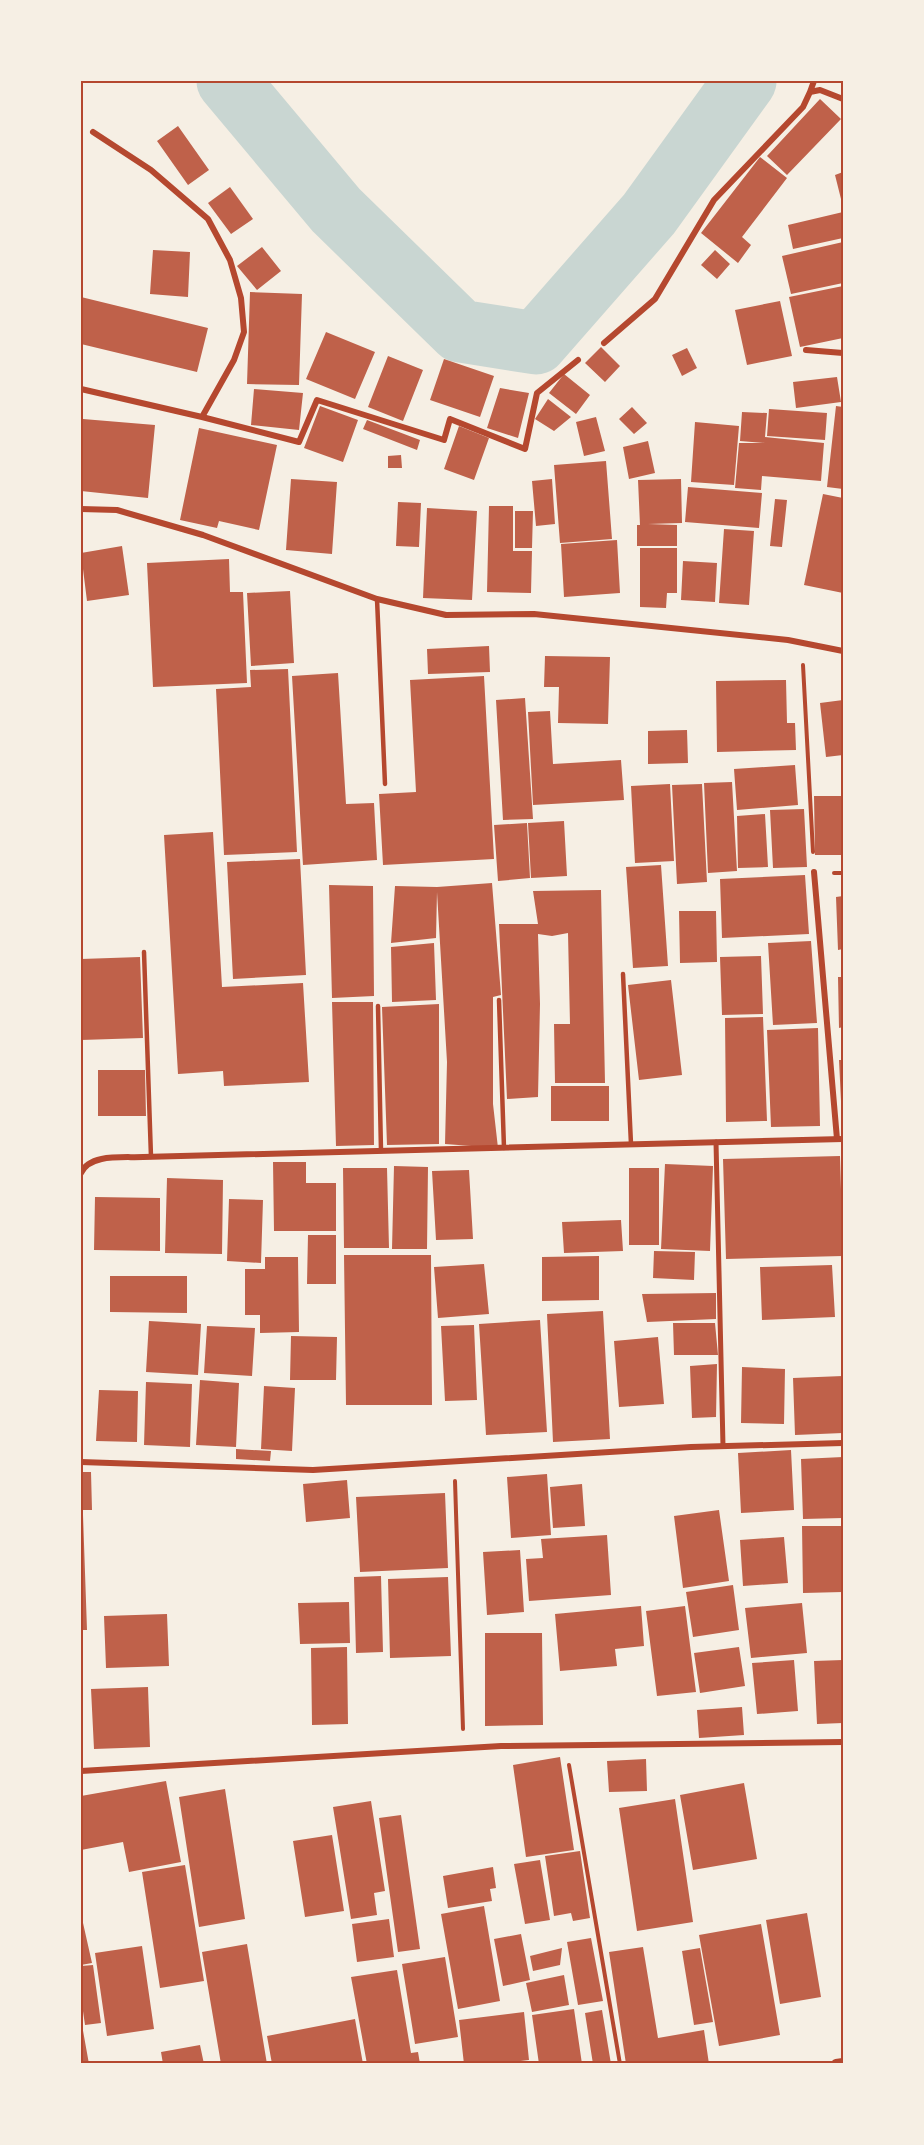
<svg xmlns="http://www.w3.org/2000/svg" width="924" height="2145" font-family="Raleway,sans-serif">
  <rect width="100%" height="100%" fill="#f6efe4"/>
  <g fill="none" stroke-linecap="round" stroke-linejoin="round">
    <path stroke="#c9d6d2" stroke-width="63" d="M228,81L336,210L460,331L536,343L649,214L745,81"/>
  </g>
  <path fill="#bf614a" d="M820,99L841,119L787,175L767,156Z
    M178,126L209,170L188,185L157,141Z
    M760,157L787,178L742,237L751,245L738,263L701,233Z
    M843,172V203H842L835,175Z
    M230,187L253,219L231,234L208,203Z
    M843,212V238L793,249L788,225Z
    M843,242V283L791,294L782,256Z
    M262,247L281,271L257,290L237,266Z
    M153,250L190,252L188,297L150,294Z
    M715,250L730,264L717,279L701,265Z
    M843,286V338L800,347L789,297Z
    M250,292L302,294L299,385L247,384Z
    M81,297L208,328L197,372L81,344Z
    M780,301L792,356L747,365L735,310Z
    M326,332L375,352L355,399L306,379Z
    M601,347L620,366L605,382L585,363Z
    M687,348L697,368L682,376L672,355Z
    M388,356L423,370L403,421L368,407Z
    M444,359L494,376L480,417L430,400Z
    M564,374L590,395L576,414L549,393Z
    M837,377L841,402L796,408L793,382Z
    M500,388L529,393L518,438L487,428Z
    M254,389L303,393L299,430L251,425Z
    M548,399L571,417L554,431L535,419Z
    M320,406L358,420L343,462L304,448Z
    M836,406L843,407V489L827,487Z
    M632,407L647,423L634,434L619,419Z
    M769,409L827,413L825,440L767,436Z
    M742,412L767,413L765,437L824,443L821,481L762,476L761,490L735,488L739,443H765L740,441Z
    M596,417L605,451L584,456L576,422Z
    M83,419L155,425L148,498L81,491Z
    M367,420L420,440L417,450L363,429Z
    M695,422L739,426L734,485L691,482Z
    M459,426L489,438L474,480L444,469Z
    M199,428L277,445L259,530L219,521L217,528L180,520Z
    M648,441L655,473L629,479L623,447Z
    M401,455L402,468H388V456Z
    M606,461L612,539L560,543L554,465Z
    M291,479L337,482L332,554L286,550Z
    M552,479L555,524L536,526L532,481Z
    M681,479L682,523L648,524L677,525V546H637V525H640L638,480Z
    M688,487L762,493L759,528L685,522Z
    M823,494L843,498V593L804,585Z
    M775,499L787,500L782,547L770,546Z
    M398,502L421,503L419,547L396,546Z
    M489,506H513V551H532L531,593L487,592Z
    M427,508L477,511L472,600L423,598Z
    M515,511H533L532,548H515Z
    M724,529L754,531L749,605L719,603Z
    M617,540L620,593L564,597L561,544Z
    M122,546L129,595L87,601L81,553Z
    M640,548H677V593H667L666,608L640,607Z
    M229,559L230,592H243L247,683L153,687L147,563Z
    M683,561L717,563L715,602L681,600Z
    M290,591L294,663L251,666L247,593Z
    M489,646L490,672L428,674L427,649Z
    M545,656L610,657L608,724L558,723L559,687H544Z
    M288,669L297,852L224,855L216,689L251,687L250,670Z
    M338,673L346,804L374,803L377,860L303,865L292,676Z
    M484,676L494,859L383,865L379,794L416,792L410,680Z
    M786,680L787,723H795L796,750L717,752L716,681Z
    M525,698L533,819L503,820L496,700Z
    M843,700V755L826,757L820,703Z
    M550,711L553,764L621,760L624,800L533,805L528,712Z
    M687,730L688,763L648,764V731Z
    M795,765L798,805L737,810L734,769Z
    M732,782L737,871L708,873L704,783Z
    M670,784L674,861L635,863L631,786Z
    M702,784L707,882L677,884L672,785Z
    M814,796H843V855H815Z
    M804,809L807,867L773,868L770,810Z
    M765,814L768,867L738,868L737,816Z
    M564,821L567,876L531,878L528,823Z
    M527,823L530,878L498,881L494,825Z
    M213,832L222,987L303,983L309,1082L224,1086L223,1071L178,1074L164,835Z
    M300,859L306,975L233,979L227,862Z
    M661,865L668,966L633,968L626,867Z
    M805,875L809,934L722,938L720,879Z
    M492,883L501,995L493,997V1104L498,1148L445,1144L447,1062L437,892L436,938L391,943L395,886L437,887Z
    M329,885L373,886L374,996L332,998Z
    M601,890L605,1083H555L554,1024H570L568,933L552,936L538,934L540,1004L538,1097L507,1099L499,924H538L533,891Z
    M843,896V949L838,950L836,897Z
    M679,911H716L717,962L680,963Z
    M811,941L817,1023L773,1025L768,943Z
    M434,943L436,1000L392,1002L391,947Z
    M761,956L763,1014L722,1015L720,957Z
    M140,957L143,1038L81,1040V959Z
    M838,977H843V1027L839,1028Z
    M671,980L682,1075L639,1080L628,985Z
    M332,1002H373L374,1145L336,1146Z
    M439,1004V1144L387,1145L382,1007Z
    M763,1017L767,1121L726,1122L725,1018Z
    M818,1028L820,1126L771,1127L767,1030Z
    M839,1060H843V1101H841Z
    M98,1070H145L146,1116H98Z
    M551,1086H609V1121H551Z
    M840,1156L843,1256L726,1259L723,1159Z
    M273,1162H306V1183H336V1231H274Z
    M665,1164L713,1166L710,1251L661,1249Z
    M394,1166L428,1167L427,1249H392Z
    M343,1168H387L389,1248H344Z
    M629,1168H659V1245H629Z
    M469,1170L473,1239L436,1240L432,1171Z
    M167,1178L223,1180L222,1254L165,1253Z
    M95,1197L160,1198V1251L94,1250Z
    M229,1199L263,1200L261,1263L227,1261Z
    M621,1220L623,1251L564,1253L562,1222Z
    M308,1235H336V1284H307Z
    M654,1251L695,1252L694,1280L653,1278Z
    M344,1255H431L432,1405H346Z
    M599,1256V1300L542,1301V1257Z
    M265,1257H298L299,1332L260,1333V1315H245V1269H265Z
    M484,1264L489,1314L438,1318L434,1267Z
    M832,1265L835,1317L762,1320L760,1267Z
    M110,1276H187V1313L110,1312Z
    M716,1293V1319L647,1322L642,1294Z
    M603,1311L610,1439L553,1442L547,1314Z
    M540,1320L547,1432L486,1435L479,1324Z
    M149,1321L201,1324L198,1375L146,1372Z
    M673,1323H715L718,1355H674Z
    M474,1325L477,1400L445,1401L441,1326Z
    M207,1326L255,1328L252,1376L204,1373Z
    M291,1336L337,1337L336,1380H290Z
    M658,1337L664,1404L619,1407L614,1341Z
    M717,1364L716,1417L692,1418L690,1366Z
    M742,1367L785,1369L784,1424L741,1423Z
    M843,1376V1433L795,1435L793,1378Z
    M200,1380L239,1383L236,1447L196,1445Z
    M146,1382L192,1384L190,1447L144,1445Z
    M264,1386L295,1388L292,1451L261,1449Z
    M99,1390L138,1391L137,1442L96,1441Z
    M236,1449L271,1451L270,1461L236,1459Z
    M791,1450L794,1510L741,1513L738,1453Z
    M843,1457V1518L803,1519L801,1459Z
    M81,1472H91L92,1510H81Z
    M547,1474L551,1535L511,1538L507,1477Z
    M347,1480L350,1518L306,1522L303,1484Z
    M582,1484L585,1526L553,1528L550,1487Z
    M445,1493L448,1568L360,1572L356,1497Z
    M719,1510L729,1581L683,1588L674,1516Z
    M81,1515H83L87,1630H81Z
    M802,1526H843V1592L803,1593Z
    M607,1535L611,1595L529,1601L526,1559L543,1558L541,1539Z
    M784,1537L788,1583L743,1586L740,1540Z
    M520,1550L524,1612L487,1615L483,1552Z
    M381,1576L383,1652L356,1653L354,1577Z
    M448,1577L451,1656L390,1658L388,1579Z
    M733,1585L739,1630L693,1637L686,1592Z
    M349,1602L350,1643L300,1644L298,1603Z
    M802,1603L807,1653L751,1658L745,1608Z
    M641,1606L644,1646L615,1649L617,1666L560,1671L555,1614Z
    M685,1606L696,1692L657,1696L646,1611Z
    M167,1614L169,1666L106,1668L104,1616Z
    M485,1633H542L543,1725L485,1726Z
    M347,1647L348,1724L312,1725L311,1648Z
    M739,1647L745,1686L700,1693L694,1653Z
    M794,1660L798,1711L757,1714L752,1663Z
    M843,1660V1723L817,1724L814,1661Z
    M148,1687L150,1747L94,1749L91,1689Z
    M742,1707L744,1735L699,1738L697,1710Z
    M560,1757L574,1850L526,1857L513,1765Z
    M646,1759L647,1791L609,1792L607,1761Z
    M166,1781L181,1862L129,1872L123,1842L81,1850V1796Z
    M744,1783L757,1859L693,1870L680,1795Z
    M225,1789L245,1919L199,1927L179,1797Z
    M675,1799L693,1922L637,1931L619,1808Z
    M371,1801L385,1891L374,1893L377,1915L351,1919L333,1807Z
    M401,1815L420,1949L398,1952L379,1818Z
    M332,1835L344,1911L305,1917L293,1841Z
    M580,1851L590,1918L573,1921L571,1913L554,1916L545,1856Z
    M540,1860L550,1920L525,1924L514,1864Z
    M185,1865L204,1981L160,1988L142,1872Z
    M493,1867L496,1888L490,1889L492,1901L448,1908L443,1876Z
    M484,1906L500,2001L458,2009L441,1914Z
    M807,1913L821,1997L780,2004L766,1920Z
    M81,1914L92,1963L81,1965Z
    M389,1919L394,1957L357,1962L352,1924Z
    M761,1924L780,2035L719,2046L699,1935Z
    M521,1934L530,1980L503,1986L494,1939Z
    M591,1938L603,2001L578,2005L567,1942Z
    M247,1944L267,2064H221L202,1952Z
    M142,1946L154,2029L107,2036L95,1953Z
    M643,1947L658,2038L704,2030L709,2064H626L609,1952Z
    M562,1948L560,1965L533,1971L530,1956Z
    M700,1948L713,2022L694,2025L682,1951Z
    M445,1957L458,2037L415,2044L402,1964Z
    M93,1965L101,2023L85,2025L81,1997V1966Z
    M397,1970L411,2053L418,2052L420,2064H367L351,1977Z
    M564,1975L569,2005L532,2012L526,1983Z
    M574,2009L582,2064H539L532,2015Z
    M602,2010L611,2064H593L585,2013Z
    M524,2012L529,2060L495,2064H464L459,2020Z
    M355,2019L363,2064H272L267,2036Z
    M81,2025H82L89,2064H81Z
    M200,2045L204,2064H163L161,2052Z"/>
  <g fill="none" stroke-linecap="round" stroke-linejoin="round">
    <path stroke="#b5482f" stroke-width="4" d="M803,665L813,852
      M834,873H843
      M455,1481L463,1729
      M569,1765L620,2064"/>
    <path stroke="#b5482f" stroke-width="4.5" d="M377,599L385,784
      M144,952L151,1157
      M623,974L631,1144
      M499,1000L504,1148
      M378,1006L381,1151"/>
    <path stroke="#b5482f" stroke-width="5" d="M716,1142L723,1446"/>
    <path stroke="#b5482f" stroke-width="6" d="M810,92L814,81
      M93,132L151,170L208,219L230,260L241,298L244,332L234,360L202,417
      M604,343L655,299L714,200L803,107L810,92L820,90L843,99
      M806,350L843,353
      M81,389L202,417L299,442L317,400L444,440L450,419L525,449L537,393L578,360
      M81,509L117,510L203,535L377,599L446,615L534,614L788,640L843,651
      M814,872L837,1139
      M81,1173C90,1153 124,1158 143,1157L843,1139
      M81,1462L313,1470L691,1447L843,1443
      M81,1771L501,1746L843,1742"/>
    <path stroke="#b5482f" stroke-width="10" d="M836,2064L843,2063"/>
  </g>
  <rect width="924" height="2145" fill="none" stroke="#f6efe4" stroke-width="165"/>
  <rect x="82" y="82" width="760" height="1980" fill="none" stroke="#b5482f" stroke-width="2"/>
</svg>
